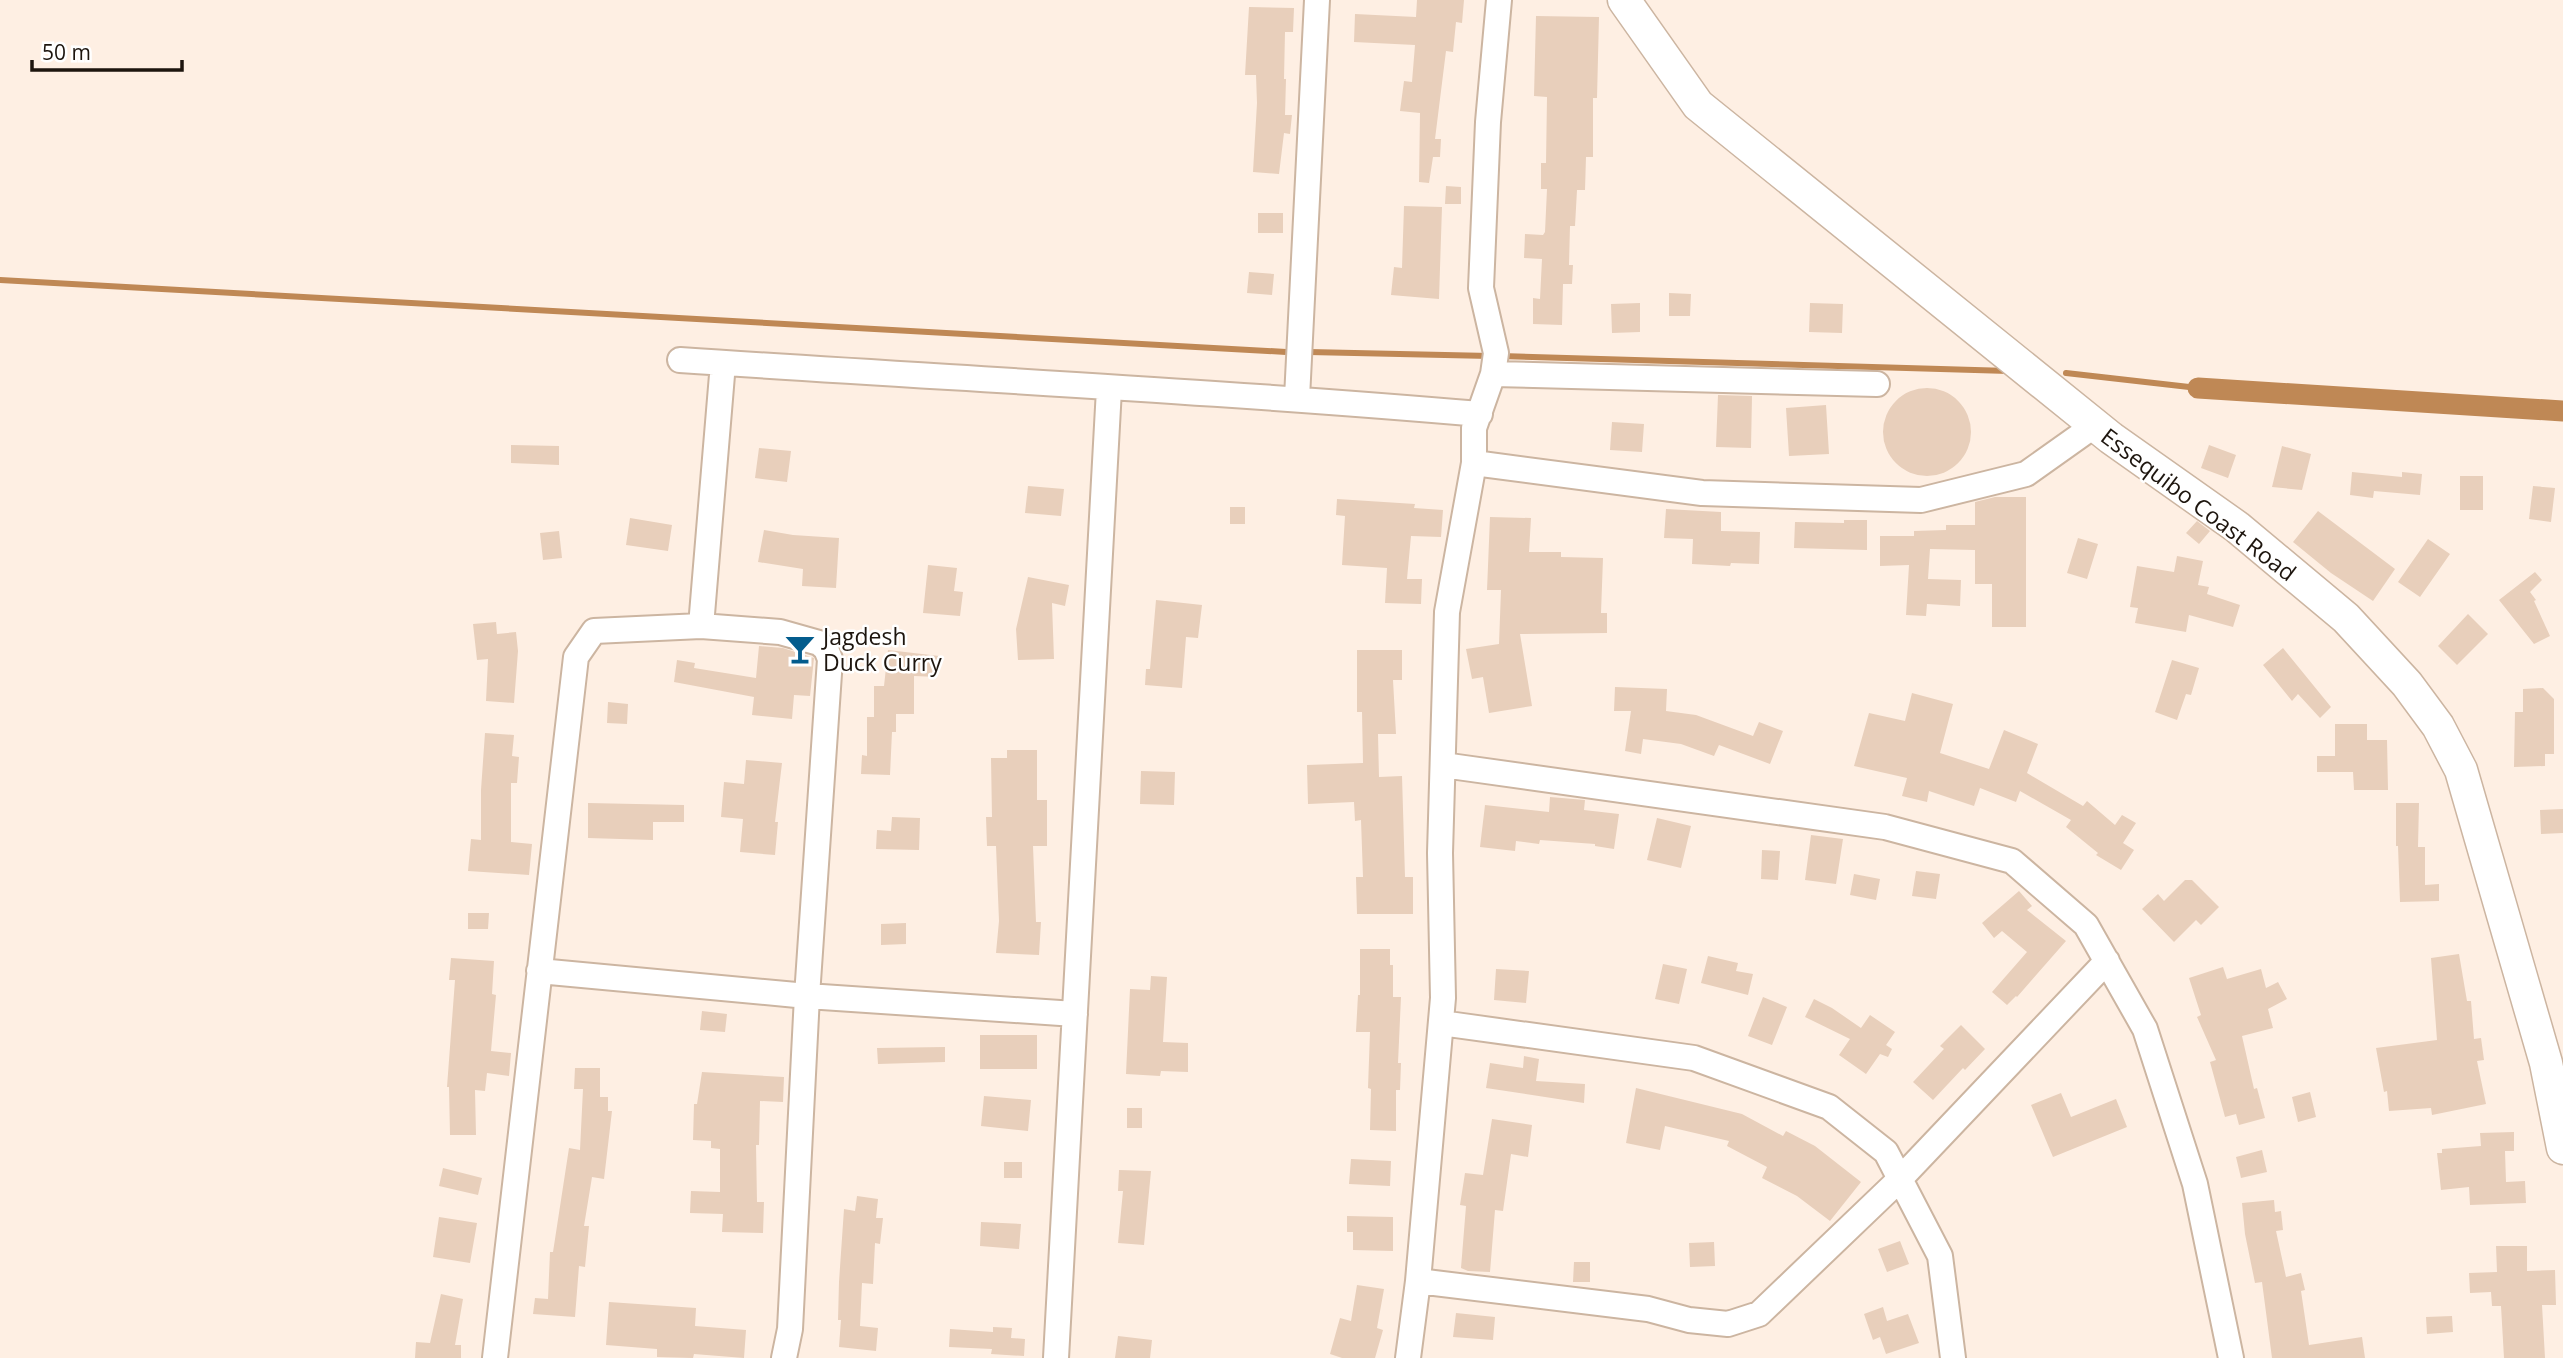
<svg xmlns="http://www.w3.org/2000/svg" width="2563" height="1358" font-family="'Open Sans',sans-serif">
  <rect width="100%" height="100%" fill="#feefe3"/>
  <g fill="none" stroke-linecap="round" stroke-linejoin="round">
    <path stroke="#bf8855" stroke-width="6" d="M0,280L1286,352
      M1309,352L1490,356
      M1501,356L2009,371
      M2066,373L2198,388"/>
    <path stroke="#bf8855" stroke-width="21" d="M2198,388L2563,411"/>
  </g>
  <path fill="#e8cfbb" d="M1417,0H1464L1462,23L1456,22L1453,52L1446,51L1435,139H1441L1440,157H1433L1429,183L1419,182L1420,113L1400,111L1404,81L1412,82L1415,45L1354,42L1355,14L1416,17Z
    M1249,7L1294,8L1293,32H1285L1284,79H1286L1285,115H1292L1290,134L1284,133L1279,174L1253,172L1257,103L1256,75H1245Z
    M1536,16L1599,17L1597,98H1593V157H1586L1585,190H1577L1575,226H1570L1569,265H1573L1572,284H1563L1562,325L1533,324V298L1540,299L1542,259L1524,258L1525,234L1543,235L1545,232L1547,189H1541V163H1546L1547,97L1534,96Z
    M1446,186L1461,187V204H1445Z
    M1404,206L1442,207L1439,299L1391,295L1394,267L1402,268Z
    M1258,213H1283V233H1258Z
    M1249,272L1274,274L1272,295L1247,293Z
    M1669,293L1691,294L1690,316H1669Z
    M1640,303V332L1612,333L1611,304Z
    M1810,303L1843,304L1842,333L1809,332Z
    M1883 432a44 44 0 1 1 88 0a44 44 0 1 1-88 0Z
    M1718,395L1752,396L1751,448L1716,447Z
    M1826,405L1829,454L1789,456L1786,408Z
    M1612,422L1644,424L1642,452L1610,450Z
    M511,445L559,446V465L511,463Z
    M2209,445L2236,455L2228,478L2201,468Z
    M2282,446L2311,454L2302,490L2272,487Z
    M759,448L791,451L787,482L755,478Z
    M2352,472L2402,477V472L2422,474L2420,495L2374,491L2373,498L2350,495Z
    M2460,476H2483V510H2460Z
    M1028,486L1064,489L1061,516L1025,513Z
    M2533,486L2555,488L2551,522L2529,519Z
    M1995,497H2026V627H1992V584H1975V550L1930,549L1928,579L1961,580L1960,606L1927,604L1926,616L1906,615L1909,565L1880,566V536H1914V531L1946,530V525H1975V502Z
    M1337,499L1415,504L1414,508L1443,510L1441,537L1411,536L1407,579H1422L1421,604L1385,603L1387,568L1342,565L1345,516L1336,515Z
    M1230,507H1245V524H1230Z
    M1666,509L1721,512V531L1760,532L1759,564L1731,563L1730,566L1692,564L1693,539L1664,538Z
    M2318,511L2395,569L2373,601L2331,573L2293,542Z
    M1490,517L1531,518L1529,552H1561V557L1603,558L1601,613H1607V633L1520,634L1532,706L1489,713L1483,677L1472,679L1466,649L1499,644L1501,590H1487Z
    M630,518L672,525L668,551L626,545Z
    M1844,520H1867V550L1794,548L1795,522L1844,523Z
    M2197,521L2210,531L2199,544L2186,533Z
    M764,530L793,535L839,538L836,588L802,586L803,569L758,562Z
    M559,531L562,558L543,560L540,533Z
    M2078,538L2098,544L2087,579L2067,573Z
    M2428,539L2450,554L2420,597L2398,582Z
    M2177,556L2203,561L2198,585L2209,587L2207,594L2240,605L2233,627L2189,615L2186,632L2135,623L2138,608L2130,607L2137,566L2174,572Z
    M928,565L957,568L954,591L963,592L960,616L923,613Z
    M2535,572L2542,580L2530,592L2536,600L2534,601L2550,636L2534,644L2499,600Z
    M1028,577L1069,585L1065,606L1052,603L1054,659L1018,660L1016,629Z
    M1156,600L1202,605L1198,638L1186,637L1182,688L1145,685L1146,669H1150Z
    M2468,614L2488,634L2457,665L2438,646Z
    M496,622L497,634L516,632L518,651L514,703L486,701L488,659L477,660L473,624Z
    M759,646L783,648L814,658L810,696L794,695L792,719L752,715L754,697L674,682L677,660L695,663L694,668L756,678Z
    M2283,648L2331,707L2320,718L2298,694L2292,701L2263,665Z
    M888,650L939,656L937,677L914,676V714H896V732H892L890,775L861,774L862,755L867,756V717H874V686H884Z
    M1357,650H1402V680H1393L1396,734H1378L1379,777L1402,776L1405,877H1413V914H1357L1356,877H1363L1361,820L1355,821L1354,802L1308,804L1307,765L1363,763L1362,712H1357Z
    M2172,660L2199,668L2191,695L2186,694L2177,720L2155,712Z
    M1615,687L1667,689L1666,711L1696,715L1753,736L1759,722L1783,731L1770,764L1719,745L1714,756L1681,744L1643,739L1641,754L1625,751L1631,711H1614Z
    M2543,688L2554,699V754H2545V766L2514,767L2515,712H2523V689Z
    M1912,693L1953,704L1940,753L1989,769L2004,730L2038,744L2027,773L2083,806L2087,801L2115,825L2122,815L2136,823L2123,843L2134,850L2121,870L2096,855L2098,853L2066,827L2071,820L2020,791L2016,802L1980,788L1974,806L1929,791L1927,802L1902,796L1907,778L1854,766L1869,713L1905,721Z
    M608,702L628,704L627,724L607,723Z
    M2335,724H2367V740H2387L2388,790H2354L2353,772H2317V756H2335Z
    M485,733L514,735L512,756L519,757L517,783H511V842L532,844L529,875L468,871L471,839L481,840V790Z
    M1007,750H1037V800H1047V846H1033L1036,922H1041L1039,955L996,953L999,921L996,846H987L986,817H992L991,758H1007Z
    M746,760L782,763L775,822H778L775,855L740,852L743,819L721,817L724,782L744,784Z
    M1141,771L1175,772L1174,805L1140,804Z
    M1550,797L1585,800L1584,810L1619,814L1614,849L1595,846V844L1540,840L1539,844L1516,841L1515,851L1480,847L1485,805L1549,812Z
    M588,803L684,805V822H653V840L588,838Z
    M2396,803H2419L2418,847H2425V885L2439,884V901L2400,902L2398,846H2396Z
    M2563,809V833L2541,834L2540,810Z
    M892,817L920,818L919,850L876,849L877,830L891,831Z
    M1657,818L1691,826L1681,868L1647,860Z
    M1811,835L1843,839L1836,884L1805,880Z
    M1762,850L1780,851L1778,880L1761,879Z
    M1916,871L1940,874L1936,899L1912,896Z
    M1854,874L1880,879L1876,900L1850,895Z
    M2185,880H2192L2219,907L2201,925L2196,920L2174,942L2142,909L2158,894L2164,901Z
    M2019,891L2032,906L2027,910L2066,941L2017,997L2016,996L2007,1005L1992,992L2027,952L2002,931L1994,938L1982,923Z
    M468,913H489L488,929H468Z
    M906,923V944L881,945V924Z
    M1360,949H1390V965H1393V997H1401L1398,1063H1401L1400,1090H1396V1131L1370,1130L1371,1089L1368,1088L1370,1032H1356L1358,995H1360Z
    M2459,954L2467,1001H2471L2474,1039L2481,1038L2484,1060L2477,1061L2486,1104L2432,1115L2431,1108L2389,1111L2387,1091L2384,1092L2376,1048L2437,1040L2431,958Z
    M1708,956L1738,963L1736,971L1753,974L1748,995L1701,983Z
    M451,958L494,961L492,994L496,995L491,1051L511,1053L509,1076L487,1073L485,1091L475,1090L476,1135H450L449,1087H447L455,980H449Z
    M1663,964L1687,969L1679,1004L1655,999Z
    M2223,967L2227,979L2261,969L2266,988L2278,982L2287,999L2268,1009L2273,1028L2242,1036L2254,1089L2257,1088L2265,1118L2239,1125L2236,1114L2225,1117L2210,1062L2216,1060L2197,1017L2201,1015L2189,978Z
    M1496,969L1529,971L1526,1003L1494,1000Z
    M1151,976L1167,977L1163,1042L1188,1043V1072L1161,1071L1160,1076L1126,1074L1130,989L1150,990Z
    M1763,997L1787,1007L1772,1045L1748,1036Z
    M1814,999L1832,1008L1861,1028L1870,1015L1895,1032L1886,1045L1892,1049L1888,1057L1880,1054L1866,1074L1839,1055L1850,1039L1805,1017Z
    M702,1011L727,1014L725,1032L700,1030Z
    M1961,1025L1985,1049L1965,1070L1963,1068L1933,1100L1913,1082L1944,1049L1940,1046Z
    M980,1035H1037V1069H980Z
    M945,1047V1062L878,1064L877,1048Z
    M1524,1056L1539,1059L1536,1081L1585,1084L1584,1103L1486,1088L1490,1063L1523,1068Z
    M575,1068H600V1097H608V1111H612L604,1179L592,1177L584,1226H589L585,1267L579,1266L575,1317L533,1314L535,1298L548,1299L550,1252H553L569,1148L580,1150L583,1089H574Z
    M702,1072L784,1077L783,1102L760,1101L759,1145H756L757,1202H764L763,1233L722,1232L723,1214L690,1213L691,1191L720,1192V1149L711,1148V1141L693,1140L694,1104H697Z
    M1636,1088L1742,1114L1783,1136L1786,1131L1815,1146L1861,1182L1830,1221L1797,1196L1762,1178L1767,1167L1727,1146L1729,1141L1665,1126L1660,1150L1626,1143Z
    M2310,1092L2316,1117L2298,1122L2292,1097Z
    M2061,1093L2071,1117L2116,1099L2127,1127L2053,1157L2031,1105Z
    M984,1096L1031,1100L1028,1131L981,1126Z
    M1127,1108H1142V1128H1127Z
    M1492,1119L1532,1125L1528,1157L1511,1154L1503,1211L1495,1210L1490,1272L1468,1271L1461,1268L1466,1206L1460,1205L1465,1173L1483,1175Z
    M2514,1132V1151H2505L2506,1182L2525,1181L2526,1203L2470,1205L2469,1187L2441,1190L2437,1153H2442V1149L2481,1146L2480,1133Z
    M2262,1150L2267,1172L2241,1178L2236,1157Z
    M1351,1159L1391,1161L1390,1186L1349,1184Z
    M1004,1162H1022V1178H1004Z
    M443,1168L482,1178L478,1195L439,1186Z
    M1119,1170L1151,1171L1144,1245L1118,1243L1123,1191H1118Z
    M857,1196L878,1199L876,1218H883L880,1244L875,1243L873,1284L862,1283L860,1326L878,1328L876,1351L839,1347L841,1320H838L839,1282L844,1209L855,1211Z
    M2274,1200L2275,1212L2281,1211L2283,1230L2276,1231L2286,1277L2301,1273L2305,1290L2301,1291L2309,1345L2362,1337L2365,1358H2272L2262,1282L2255,1283L2245,1234L2242,1203Z
    M1347,1216L1393,1217V1251L1353,1250V1232H1347Z
    M439,1217L477,1223L470,1263L433,1257Z
    M981,1222L1021,1224L1019,1249L980,1246Z
    M1900,1241L1909,1264L1887,1272L1878,1249Z
    M1714,1242L1715,1266L1690,1267L1689,1243Z
    M2496,1246H2527V1271L2555,1270L2556,1305H2542L2545,1358H2504L2501,1306H2492L2491,1292L2470,1293L2469,1273L2497,1272Z
    M1574,1262H1590V1282H1573Z
    M1357,1285L1384,1289L1377,1328L1383,1330L1375,1358H1342L1330,1354L1340,1318L1351,1321Z
    M441,1294L463,1299L455,1345H461V1358H415L416,1342L430,1343Z
    M609,1302L696,1308L695,1326L746,1330L744,1358L694,1354L693,1358L657,1357V1349L606,1345Z
    M1883,1307L1887,1321L1908,1314L1919,1343L1886,1354L1880,1337L1873,1340L1864,1314Z
    M1456,1313L1495,1317L1493,1340L1453,1337Z
    M2452,1316L2453,1332L2427,1334L2426,1317Z
    M993,1327L1012,1328L1011,1338L1025,1339L1024,1356L991,1354L992,1349L949,1347L950,1329L993,1332Z
    M1118,1336L1152,1340L1150,1358H1115Z"/>
  <g fill="none" stroke-linecap="round" stroke-linejoin="round">
    <g stroke="#ccb5a1" stroke-width="28">
      <path id="minor" d="M680,360C946,378 1214,391 1480,414
        M1493,374L1877,384
        M1297,398L1317,0
        M1474,463L1702,493L1921,500L2026,474L2095,425
        M701,626L723,363
        M1443,765L1885,827L2012,861L2086,925L2145,1029L2195,1184L2231,1358
        M539,971L807,996L1075,1014
        M1441,1023L1694,1058L1829,1107L1886,1152L1940,1256L1953,1358
        M1418,1281L1648,1309L1689,1320L1728,1324L1759,1314L1900,1179L2107,961
        M495,1358L576,657L594,631L701,626L780,632L819,643L826,649L830,659L807,996L790,1329L784,1358
        M1056,1358L1109,389
        M1408,1358L1418,1281L1443,998L1440,853L1447,612L1474,463V428L1493,374L1496,353L1481,288L1488,122L1499,0"/>
    </g>
    <g stroke="#ccb5a1" stroke-width="35">
      <path id="major" d="M1624,0L1698,105L2111,438L2237,527L2346,618L2407,684L2438,726L2461,770L2546,1063L2563,1148"/>
    </g>
    <use href="#minor" stroke="#fff" stroke-width="24"/>
    <use href="#major" stroke="#fff" stroke-width="32"/>
  </g>
  <defs>
    <g id="bar-bare" transform="scale(2.415)"><path d="M-6-5H6L.8 .8V4.5H3.5V6h-7V4.5H-.8V.8Z" fill="#035c8d" stroke="#fff" stroke-width="2.5" paint-order="stroke"/></g>
  </defs>
  <g fill-rule="evenodd">
    <use href="#bar-bare" x="800" y="649"/>
  </g>
  <g text-anchor="middle" dominant-baseline="central" stroke-width="5" stroke-linejoin="round" paint-order="stroke">
    <g font-size="23" fill="#1d150e" stroke="#fff">
      <text transform="translate(2199 504) rotate(37)">Essequibo Coast Road</text>
    </g>
    <g font-size="23" fill="#1d150e" stroke="#fff" text-anchor="start">
      <text x="823" y="636">Jagdesh<tspan x="823" dy="26">Duck Curry</tspan></text>
    </g>
  </g>
  <path d="M32 60v10h150v-10" fill="none" stroke="#1d150e" stroke-width="3.5"/>
  <text x="42" y="60" font-size="21" fill="#1d150e" stroke="#ffffff" stroke-width="5" paint-order="stroke">50 m</text>
</svg>
